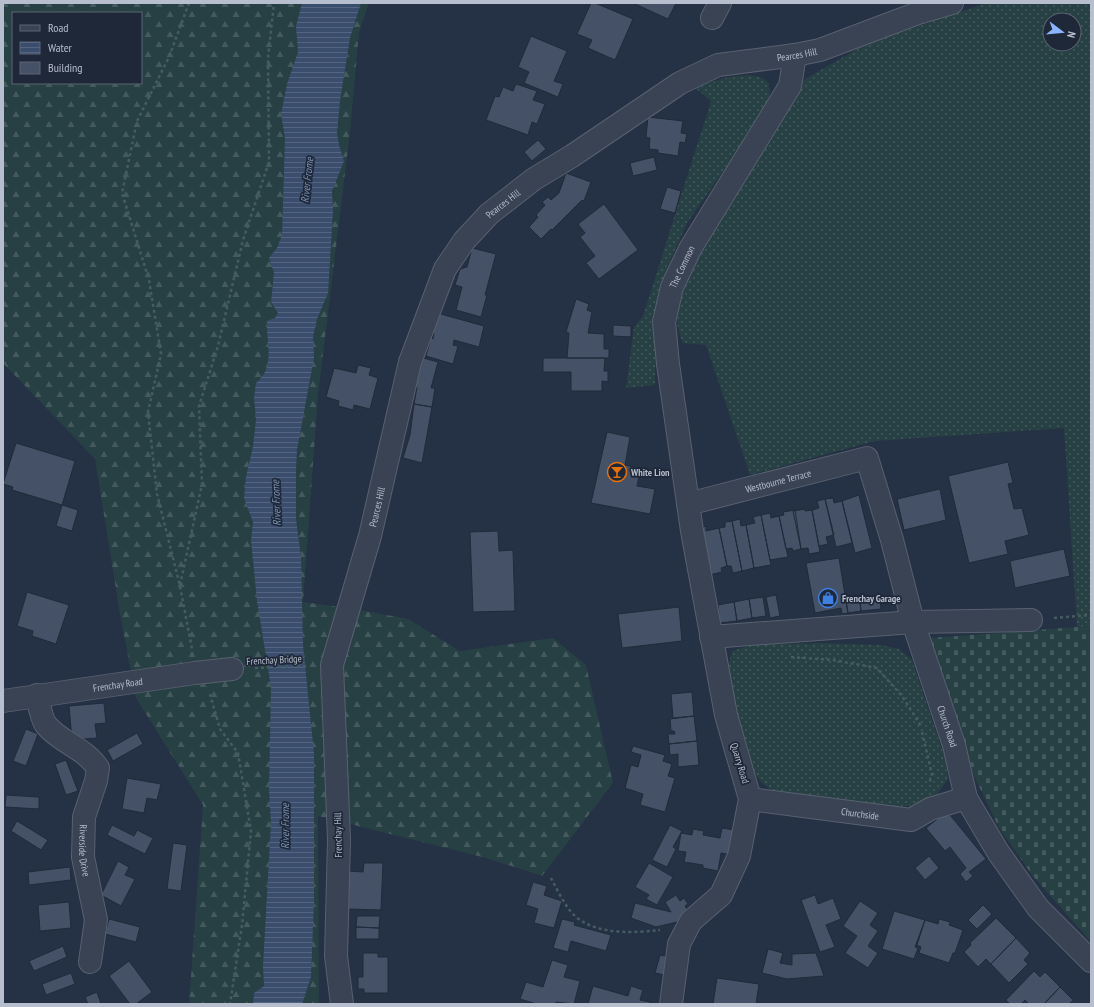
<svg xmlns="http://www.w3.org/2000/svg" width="1094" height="1007" font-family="'PT Sans Narrow',sans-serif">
  <defs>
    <pattern id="grass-dots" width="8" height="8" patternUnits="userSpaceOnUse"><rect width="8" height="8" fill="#274044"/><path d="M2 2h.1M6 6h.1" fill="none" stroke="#445a5e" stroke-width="1.8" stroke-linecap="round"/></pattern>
    <pattern id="forest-firs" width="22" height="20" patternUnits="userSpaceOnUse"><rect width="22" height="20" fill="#274044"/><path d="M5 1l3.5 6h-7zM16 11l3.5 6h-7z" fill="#445a5e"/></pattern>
    <pattern id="cemetery-stones" width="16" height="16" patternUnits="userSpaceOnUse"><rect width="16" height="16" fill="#274044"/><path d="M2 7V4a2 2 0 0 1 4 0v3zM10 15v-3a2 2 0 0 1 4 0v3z" fill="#445a5e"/></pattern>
    <pattern id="water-rules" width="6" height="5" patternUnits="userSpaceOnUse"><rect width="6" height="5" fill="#3a4d6d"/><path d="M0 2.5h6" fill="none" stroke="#546581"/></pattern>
  </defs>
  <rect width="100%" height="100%" fill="#253144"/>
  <path fill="url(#grass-dots)" fill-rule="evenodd" d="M986,3H1091V626L1077,627L1064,428L875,441L750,475L706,345L682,343L677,324L681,286L802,81L864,45ZM1050,20H1074V44H1050Z
    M750,75L763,78L769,84L770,96L761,117L687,223L668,266L656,324L655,385L626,388L634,327L643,316L711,101L694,87L729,77Z
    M821,643L881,645L899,649L912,660L945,758L948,779L939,792L922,805L891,807L773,791L762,783L749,766L727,670L732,651L752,645Z"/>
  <path fill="url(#forest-firs)" fill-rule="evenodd" d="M3,3H369L359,32L350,132L318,395L303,602L360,610L408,619L460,651L553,638L586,665L613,783L542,876L486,858L318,816L319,1004H189L203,805L136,698L120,614L95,459L3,363ZM13,13H141V83H13Z"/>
  <path fill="url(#cemetery-stones)" d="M1091,626V942L1032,875L999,828L975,778L929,638Z"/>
  <path fill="url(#water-rules)" d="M302,3H361L350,38L340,101L337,133L339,145L344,161L332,191L333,211L328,293L317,319L313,337L314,358L297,450L296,470V519L301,557L303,645L314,754V901L311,977L302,1004H253L254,993L264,986L263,966L271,823L269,791L271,687L257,601L251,540L253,522L244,498L246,477L253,446L256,419L254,398L256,383C276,366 266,345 267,321L275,318L278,313L271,302L274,273L269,258L277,248L282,235L285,138L281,114L287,84L298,52L296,26Z"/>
  <path fill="#445166" stroke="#202a3a" d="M591,3H595L633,19L615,60L588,48L592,40L577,34Z
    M633,3H676L668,19Z
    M531,36L567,51L554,81L563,84L558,97L524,83L529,72L518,67Z
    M516,84L537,91L533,100L545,104L537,124L532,122L528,135L486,120L495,96L499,97L503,87L513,91Z
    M648,117L683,121L681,133L687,134L685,143L680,142L678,156L658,153V150L649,149L650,138L646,137Z
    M538,140L546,149L532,161L524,152Z
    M654,157L657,170L633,176L630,163Z
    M566,173L591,182L584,201L582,200L552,230L551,229L541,239L529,227L538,217L536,215L545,205L542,202L548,197L551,200L559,193Z
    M667,187L681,191L675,213L660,209Z
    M604,204L638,250L599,279L586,263L595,256L580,237L585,233L578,224Z
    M472,248L496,254L485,295H487L481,317L456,310L462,287L455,285L460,269L467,267Z
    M576,299L589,304L587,310L592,312L588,333L604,334V349H609V358H567L569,333L566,332Z
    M437,313L484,326L479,347L454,340L453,345L458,346L453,364L426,356L431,338L433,339L434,333L432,332Z
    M613,325L631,326V337L613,336Z
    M416,356L438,362L431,388H435L432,407L414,404L417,387L408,384Z
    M543,358H605L604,371H608V382L602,381V391H571V372H543Z
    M358,365L371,368L369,375L378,378L370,409L354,405L353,410L338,406L339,401L326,397L334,368L356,373Z
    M414,404L432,407L422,463L403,458L410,435Z
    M607,432L630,437L625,465L633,467L639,476L637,486L655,489L650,514L591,503Z
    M16,443L75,461L62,505L12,490L13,487L3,484Z
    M1008,462L1013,483L1008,484L1014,509L1022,508L1029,535L1005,541L1008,554L969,563L948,476Z
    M940,489L946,520L904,530L897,499Z
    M859,495L872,548L855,553L842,501Z
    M833,498L834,503L842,501L852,543L836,547L825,499Z
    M825,499L834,535L826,537L828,544L819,546L812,510L819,508L817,501Z
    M62,505L78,510L72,531L56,526Z
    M805,509V511L812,510L820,552L809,554L808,548L801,549L793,511Z
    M795,510L801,549L793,551L792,548L786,549L779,516L784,515L783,512Z
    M770,513L771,518L779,516L788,557L770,560L761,515Z
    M761,515L771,565L754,568L746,525L755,523L753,517Z
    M740,519L741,526L746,525L754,568L742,571L732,521Z
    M732,521L742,571L733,573L731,566H727L719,528L725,527V522Z
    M706,526V531L719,528L727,566L721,568L722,572L709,575L700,528Z
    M498,531L499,551L513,550L515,611L473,612L470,532Z
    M1064,549L1070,576L1015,588L1010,561Z
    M839,558L848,613L842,614L841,608L815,613L806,563Z
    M27,592L69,605L56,644L32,636L33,631L17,626Z
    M776,595L780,616L770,618L766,597Z
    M859,595L861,611L848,613L845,596Z
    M763,597L766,616L752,618L749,599Z
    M749,599L752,618L737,621L734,602Z
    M880,599L881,609L861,611L860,602Z
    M734,602L737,621L720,623L718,605Z
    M679,607L682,641L622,648L618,614Z
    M692,692L694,716L673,718L671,694Z
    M104,703L106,723L95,724L97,738L72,740L69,706Z
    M694,716L697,741L669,744L668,734H675L674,731H671L670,719Z
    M26,729L38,734L26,766L13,761Z
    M137,733L143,744L113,761L107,750Z
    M697,741L699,765L678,767V754L670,755L669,744Z
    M633,746L665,755L663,761L672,764L668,776L675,778L665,812L640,805L643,794L625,788L631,765L638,767L641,755L631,752Z
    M66,760L78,791L66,795L55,764Z
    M127,778L161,784L157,800L147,798L144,813L122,809Z
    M6,795L39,797V809L5,807Z
    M945,813L950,815L986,859L969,872L973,876L966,882L960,874L966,868L950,847L945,851L926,828Z
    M17,821L48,840L41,850L11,831Z
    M112,825L134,836L137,830L153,838L145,854L107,835Z
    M670,825L682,831L673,847L676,849L667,867L652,860Z
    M722,828L735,830L731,855L721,853L718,871L703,868V865L684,862L686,852L678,851L681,833L692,835L693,829L704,831L703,835L720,838Z
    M173,843L187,845L181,891L167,889Z
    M929,856L939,868L925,880L915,868Z
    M118,861L129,867L125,875L135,879L121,906L101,895Z
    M364,863H383L381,910L347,909L348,871L363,872Z
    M649,863L673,877L657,905L646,899L649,895L635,887Z
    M70,867L71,880L29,885L28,872Z
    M533,882L547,886L544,895L562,901L554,928L534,923L538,909L526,905Z
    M676,895L680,901L684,898L688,904L685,906L690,914L677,922L656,927L631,918L635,903L671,912L665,902Z
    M815,895L818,904L833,898L841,919L826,925L835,947L820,952L801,900Z
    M860,901L878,913L870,925L878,931L868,946L878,953L868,968L845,953L857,936L843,926Z
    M69,902L71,928L40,931L38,905Z
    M983,905L992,914L977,929L968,920Z
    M894,911L925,920L915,947L918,948L914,959L882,949Z
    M357,916H380L379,928L356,927Z
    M996,918L1016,938L991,964L986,959L978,967L964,952L971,945L970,943Z
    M109,919L140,927L136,942L105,934Z
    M562,919L575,922L574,925L611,935L606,951L571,941L568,952L553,948Z
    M939,919L950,922L949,925L963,930L955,953H953L949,963L919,953L921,947L917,945L925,920L938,924Z
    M356,927L379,928V939H356Z
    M1016,938L1030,953L1024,960L1028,964L1009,983L991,964Z
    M63,946L67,957L34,971L29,961Z
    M768,949L783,953L780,963L792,965V954L816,953L824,976L787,979L762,973Z
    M363,953H378V957H388V993H364V989H358V977H363Z
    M660,955L670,957L665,975L655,973Z
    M552,960L568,965L564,977L580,981L574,1004L556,1002L555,1004H537L520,999L526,982L543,987Z
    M129,961L152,992L136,1004H130L109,976Z
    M1034,971L1040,977L1045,972L1060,987L1044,1004H1029L1025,1000L1021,1004H1010L1006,1000Z
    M71,973L75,984L46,995L42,984Z
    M717,978L759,984L756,1004H713Z
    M593,986L628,996L631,986L643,990L640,1000L650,1002L649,1004H588Z
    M1060,987L1073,1000L1069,1004H1044Z
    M97,992L101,1004H88L85,997Z"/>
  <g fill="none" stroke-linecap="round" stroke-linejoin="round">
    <g stroke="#586170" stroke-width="24">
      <g id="street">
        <path d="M712,18L720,3"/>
        <path id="s1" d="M688,504L867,458L892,540L913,622L954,745L966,798L998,852L1038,908L1091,961"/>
        <path d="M711,637L913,622L1031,620"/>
        <path id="s2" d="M37,695C39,704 41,718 46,725C61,743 85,748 98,768L96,781L84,817L83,857L96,920L90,962"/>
        <path id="s3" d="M3,701L195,673L232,669"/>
        <path id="s4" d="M750,799L911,820L930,809L966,798"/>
        <path id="s5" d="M342,1004L336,956L339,840L332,665L370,536L410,362L445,269L464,241L489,214L534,179L572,156L680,83L718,65L795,55L820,50L918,13L952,3"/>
        <path id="s6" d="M671,1004L679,944L691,921L721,895L739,856L750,799L726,715L692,531L668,364L664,322L672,287L690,249L790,86L795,55"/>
      </g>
    </g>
    <path stroke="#455d61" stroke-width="2.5" stroke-dasharray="3 3" stroke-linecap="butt" d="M189,3L169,57L137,121L122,193L149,280L161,354L148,412L157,494L180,586L192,649
      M180,585L202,484L199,406L218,346L243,240L269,162L268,58L274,3
      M1054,618L1091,615
      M791,657L833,660L877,668L902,696L921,726
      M255,668L308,666
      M210,694L220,729L238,753L251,831L242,925L230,1004
      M922,732L932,774L929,784
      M551,878C558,891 565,907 576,917C598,935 634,933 660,930"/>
    <use href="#street" stroke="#394353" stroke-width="22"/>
  </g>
  <defs>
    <g id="bar-ring" transform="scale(1)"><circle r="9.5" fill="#1e2838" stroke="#e8710a" stroke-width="1.5"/><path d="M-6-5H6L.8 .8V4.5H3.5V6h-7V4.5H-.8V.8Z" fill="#e8710a"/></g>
    <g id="shop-ring" transform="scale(1)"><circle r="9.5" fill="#1e2838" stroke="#3f7fe0" stroke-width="1.5"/><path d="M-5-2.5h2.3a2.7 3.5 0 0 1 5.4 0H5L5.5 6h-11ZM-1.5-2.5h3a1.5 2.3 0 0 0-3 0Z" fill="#3f7fe0"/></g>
  </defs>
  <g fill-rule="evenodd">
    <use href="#bar-ring" x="617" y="472"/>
    <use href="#shop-ring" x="828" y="598"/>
  </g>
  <g text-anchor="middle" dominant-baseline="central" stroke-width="3.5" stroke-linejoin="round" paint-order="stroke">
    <g font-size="10" fill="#b7becd" stroke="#1e2838">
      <text stroke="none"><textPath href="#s5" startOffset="1176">Pearces Hill</textPath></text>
      <text stroke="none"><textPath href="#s5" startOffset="840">Pearces Hill</textPath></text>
      <text stroke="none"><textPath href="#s6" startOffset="771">The Common</textPath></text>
      <text stroke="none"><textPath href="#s1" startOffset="93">Westbourne Terrace</textPath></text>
      <text stroke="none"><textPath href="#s5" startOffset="504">Pearces Hill</textPath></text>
      <text transform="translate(274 660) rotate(-3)">Frenchay Bridge</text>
      <text stroke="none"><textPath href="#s3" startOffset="116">Frenchay Road</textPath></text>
      <text stroke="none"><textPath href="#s1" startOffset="465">Church Road</textPath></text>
      <text transform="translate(740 763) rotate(73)">Quarry Road</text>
      <text stroke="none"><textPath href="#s4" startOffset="111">Churchside</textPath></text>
      <text transform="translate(338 835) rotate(-91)">Frenchay Hill</text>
      <text stroke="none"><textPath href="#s2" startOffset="184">Riverside Drive</textPath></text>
    </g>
    <g font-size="10" font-weight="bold" fill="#b7becd" stroke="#1e2838" text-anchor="start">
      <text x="631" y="472">White Lion</text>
      <text x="842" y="598">Frenchay Garage</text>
    </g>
    <g font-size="11" font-style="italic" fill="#7c93b5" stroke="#1e2838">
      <text transform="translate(307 180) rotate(-84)">River Frome</text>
      <text transform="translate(276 503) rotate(-92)">River Frome</text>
      <text transform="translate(285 826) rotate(-90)">River Frome</text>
    </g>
  </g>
  <rect width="1094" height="1007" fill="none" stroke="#b7becd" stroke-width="8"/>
  <rect x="12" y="12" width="130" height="72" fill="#1e2838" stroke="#5b6474"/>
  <rect x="20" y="25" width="20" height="6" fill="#394353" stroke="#5b6474"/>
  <text x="48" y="32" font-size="12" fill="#b7becd">Road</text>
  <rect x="20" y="42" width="20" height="12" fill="url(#water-rules)" stroke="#5b6474"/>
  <text x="48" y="52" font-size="12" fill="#b7becd">Water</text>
  <rect x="20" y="62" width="20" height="12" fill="#445166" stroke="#5b6474"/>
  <text x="48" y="72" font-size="12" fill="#b7becd">Building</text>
  <g transform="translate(1062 32) rotate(106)"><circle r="19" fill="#1e2838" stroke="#5b6474"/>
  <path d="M0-3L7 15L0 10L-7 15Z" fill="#8bb3fe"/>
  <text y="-6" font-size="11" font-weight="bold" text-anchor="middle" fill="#b7becd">N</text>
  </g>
</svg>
